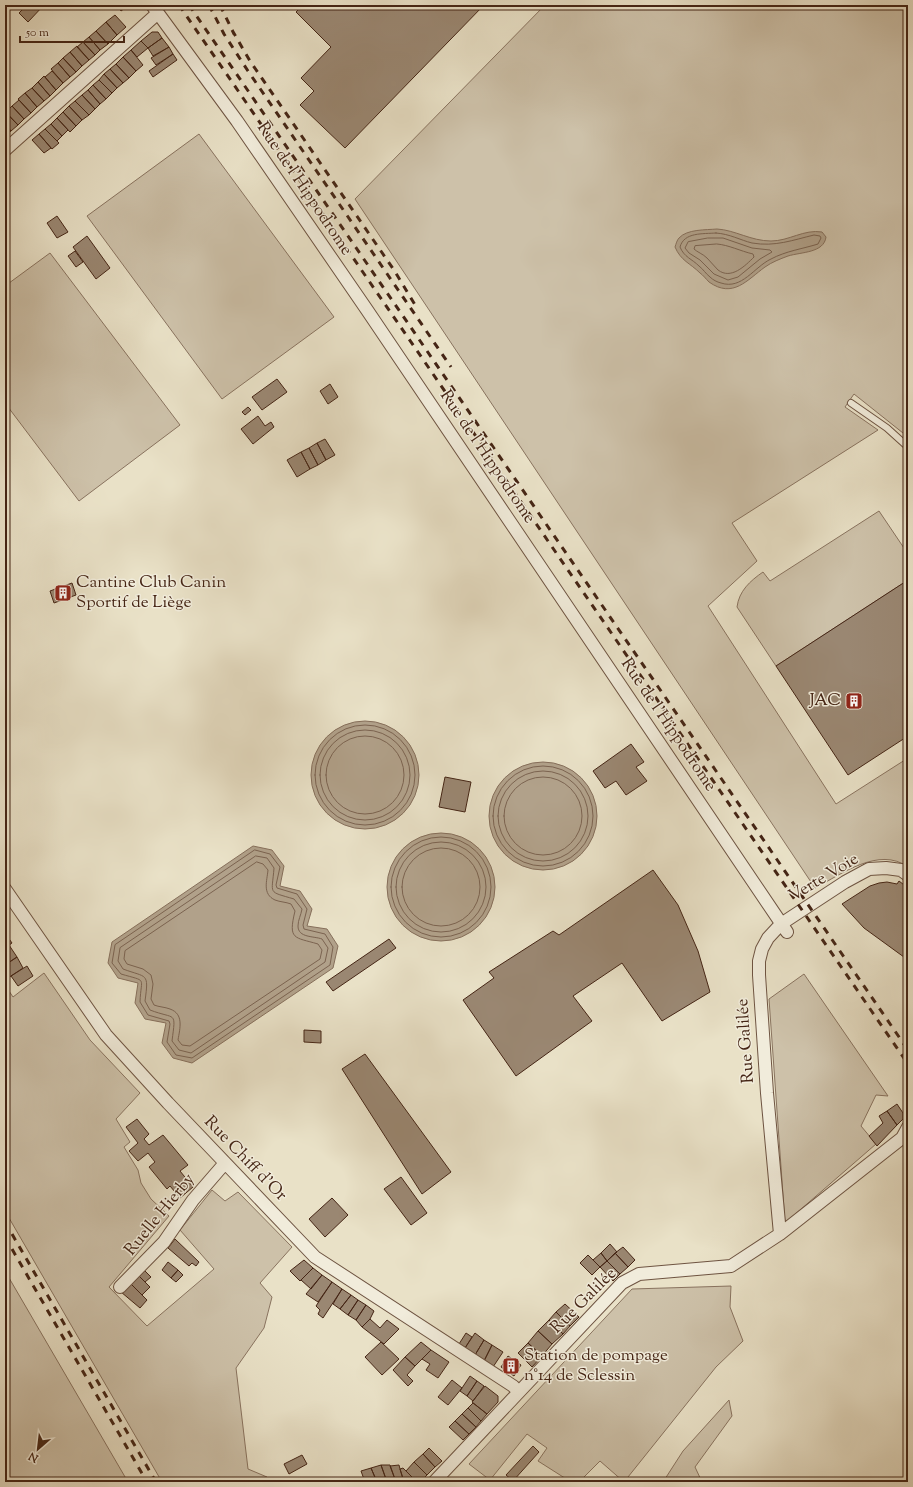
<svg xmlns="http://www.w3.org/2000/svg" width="913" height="1487" font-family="'Sorts Mill Goudy',serif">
  <rect width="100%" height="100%" fill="#e9e1c7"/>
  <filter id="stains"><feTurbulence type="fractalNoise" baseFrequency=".005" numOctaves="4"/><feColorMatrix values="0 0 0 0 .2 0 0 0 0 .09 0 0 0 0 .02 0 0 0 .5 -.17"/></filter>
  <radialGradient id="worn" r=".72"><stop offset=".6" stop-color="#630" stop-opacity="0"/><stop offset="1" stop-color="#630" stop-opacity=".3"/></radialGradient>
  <path fill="#cdc1a9" stroke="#89735f" d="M545,5H908V437L854,394L845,407L878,430L732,523L757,561L708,606L836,804L908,758V867C879,846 842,874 815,888L355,199Z
    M199,134L334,317L222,399L87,216Z
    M50,253L180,425L79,501L5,403V286Z
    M879,511L908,554V580L776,666L737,607C739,591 750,581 763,572L770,581Z
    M44,973L90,1040L140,1093L116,1119L130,1142L124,1147L138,1170L141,1183L151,1199L169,1216L109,1287L147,1326L214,1269L180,1230L212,1190L225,1201L238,1192L292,1247L260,1283L272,1297L264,1328L236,1368L248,1469L267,1477L271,1482H162L5,1211V985L13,997Z
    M804,974L888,1096L876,1095L861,1126L876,1144L785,1223L769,999Z
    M5,1271L128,1482H5Z
    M731,1286L730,1307L743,1341L716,1367L624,1482L600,1461L579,1482H571L538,1461L547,1448L527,1434L490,1480L469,1464L632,1289Z
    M729,1400L732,1416L695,1467L702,1482H663L683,1451Z"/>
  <path fill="#b1a18a" stroke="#866f5b" d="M717,229C735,230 751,241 771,241C789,241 804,229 822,232L826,237C824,253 801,252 788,256C780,259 772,262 765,267C747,280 733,299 709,282C706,279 703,275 700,273C690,263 681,261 675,247C676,244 677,240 679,238C687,229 706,230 717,229Z
    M311 775a54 54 0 1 1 108 0a54 54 0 1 1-108 0Z
    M489 816a54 54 0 1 1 108 0a54 54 0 1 1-108 0Z
    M387 887a54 54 0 1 1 108 0a54 54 0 1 1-108 0Z
    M253,846L272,850L284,866L280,886L300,891L312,909L307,926L327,929L338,946L333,968L192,1063L173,1058L162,1043L166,1023L145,1019L135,1003L138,983L118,978L108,963L112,942Z"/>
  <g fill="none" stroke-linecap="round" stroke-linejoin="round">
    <path stroke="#7b6350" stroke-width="1" d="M716,233C730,234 740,240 752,243C775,247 793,240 814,235L820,236L821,238L818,244C802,249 786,251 771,259C754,267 742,290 721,283C717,282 713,280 710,277C706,274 703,269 699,266C692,259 684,257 680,247C684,232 703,234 716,233Z
      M708,238H723L752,248L770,250L772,252L760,259L738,277L728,280L714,274L700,260L689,253L685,248L688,242Z
      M717,244C729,245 740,251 753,254L754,257C745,266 731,280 718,270C714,266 711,262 707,258C703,254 697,252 694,249L695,246Z
      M315 775a50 50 0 1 1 100 0a50 50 0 1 1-100 0Z
      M320 775a45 45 0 1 1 90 0a45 45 0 1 1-90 0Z
      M326 775a39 39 0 1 1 78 0a39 39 0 1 1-78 0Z
      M493 816a50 50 0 1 1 100 0a50 50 0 1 1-100 0Z
      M498 816a45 45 0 1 1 90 0a45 45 0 1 1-90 0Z
      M504 816a39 39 0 1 1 78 0a39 39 0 1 1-78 0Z
      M391 887a50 50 0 1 1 100 0a50 50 0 1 1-100 0Z
      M396 887a45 45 0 1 1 90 0a45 45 0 1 1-90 0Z
      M402 887a39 39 0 1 1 78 0a39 39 0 1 1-78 0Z
      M255,850L270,854L280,867L276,885L277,888L297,894L307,909L303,925L304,929L325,934L333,947L330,965L192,1058L176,1055L167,1042L170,1024L169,1021L148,1015L140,1002C141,976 148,982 121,974L112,963L115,945Z
      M256,856L267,858L274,868C272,895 267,891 294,899L302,909C301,915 298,920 298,926C298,938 314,936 322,939L328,948L325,962L191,1053L179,1050L172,1041C176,1010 176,1020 150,1010L145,1001C149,972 147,978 123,969L118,961L120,948Z
      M257,862L263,864L268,870C267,881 262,894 275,900C280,902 286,902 291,904L295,911C288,940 294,937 318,944L322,950L320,959L190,1046L182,1045L178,1040C180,1028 184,1014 170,1009C165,1007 159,1007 154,1005L151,999L153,984L151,975L143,969L127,964L124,959L125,951Z"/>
  </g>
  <path fill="#9a8772" stroke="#452515" d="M27,5H44L28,22L19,13Z
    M117,5H129L121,11Z
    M299,5H484L345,148L300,105L314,91L301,78L331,47L296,12L301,7Z
    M115,15L126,27L117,35L106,22Z
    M106,22L117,35L108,44L96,31Z
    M96,31L108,44L100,50L89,37Z
    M152,32H158L162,38L148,48L141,41Z
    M89,37L100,50L95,55L83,42Z
    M162,38L169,47L153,56L148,48Z
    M141,41L148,48L137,57L131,50Z
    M83,42L95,55L89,60L77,47Z
    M77,46L89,60L82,66L70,52Z
    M169,47L173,54L156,65L151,58Z
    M131,50L143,65L136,71L123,57Z
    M70,52L82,66L76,72L63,58Z
    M173,54L177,60L153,77L149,71Z
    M123,57L136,71L129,78L116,64Z
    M63,58L76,72L70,77L58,63Z
    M58,63L70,77L63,83L51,69Z
    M116,64L129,78L123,83L110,69Z
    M110,69L123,83L117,88L104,74Z
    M52,71L63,83L56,90L45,77Z
    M104,74L117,88L112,93L99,80Z
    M44,76L56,90L50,96L38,82Z
    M99,80L112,93L106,99L93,85Z
    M38,82L50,96L44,101L32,88Z
    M93,85L106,99L100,104L88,90Z
    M32,88L44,101L37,107L25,93Z
    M88,90L100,104L95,109L82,95Z
    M25,93L37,107L31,113L18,99Z
    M82,95L95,109L89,115L75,101Z
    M19,100L31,113L24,119L12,106Z
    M75,101L89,115L82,120L69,106Z
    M12,106L24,119L18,125L6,112Z
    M69,106L82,120L76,126L63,112Z
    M5,112L18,125L11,131L5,124Z
    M63,112L76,126L70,132L57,118Z
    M57,118L68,130L62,136L51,124Z
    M5,124L11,131L6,136L5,135Z
    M51,124L62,136L57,141L45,129Z
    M45,129L59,143L52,149L39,134Z
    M39,134L51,148L44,153L32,140Z
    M57,216L68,232L57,238L47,223Z
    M87,236L110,268L96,279L73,247Z
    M75,251L83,262L76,267L68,256Z
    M277,379L287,392L262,410L252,397Z
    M330,384L338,397L328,404L320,391Z
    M248,407L251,410L245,415L242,412Z
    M258,416L265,426L271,422L274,427L253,444L241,429Z
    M325,439L335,455L326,460L317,443Z
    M317,443L326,460L318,465L309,448Z
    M309,448L318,465L310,469L301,452Z
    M301,452L310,469L297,477L287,460Z
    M908,580V736L848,775L776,666Z
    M72,583L76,595L54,603L50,591Z
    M631,744L644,762L636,767L647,781L626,795L616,781L605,788L593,771Z
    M445,777L471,782L465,812L439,807Z
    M653,870L678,905L698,951L710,992L662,1021L622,963L573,996L592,1021L516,1076L463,1000L494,978L489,972L553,931L559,935Z
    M899,881L908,888V960L864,928L842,904L870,886L879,883L887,882L897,884Z
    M5,933L12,943L5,948Z
    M389,939L396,948L333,991L326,982Z
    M9,945L17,957L5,965V948Z
    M17,957L23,968L8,978L5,974V965Z
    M27,966L33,976L18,986L11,976Z
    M304,1030L321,1031V1043L304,1042Z
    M365,1054L451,1172L422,1194L342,1069Z
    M897,1104L903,1113V1119L897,1125L887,1111Z
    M887,1111L897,1125L877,1146L869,1136L883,1123L879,1116Z
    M137,1119L149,1134L144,1139L149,1145L163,1135L188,1165L180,1171L193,1187L180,1198L170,1186L167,1189L149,1167L155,1162L148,1153L138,1161L129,1151L138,1143L126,1127Z
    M401,1177L427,1213L411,1225L384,1189Z
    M332,1198L348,1215L325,1237L309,1219Z
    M175,1239L199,1262L196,1266L192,1263L189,1266L168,1248Z
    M610,1244L617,1252L607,1261L601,1253Z
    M623,1247L635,1260L628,1267L615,1253Z
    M601,1253L607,1261L600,1267L593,1260Z
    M615,1253L628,1267L620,1274L607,1261Z
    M588,1255L600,1267L592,1275L580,1263Z
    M304,1260L313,1268L300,1281L290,1271Z
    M607,1261L620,1274L613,1281L600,1267Z
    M168,1262L178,1270L171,1278L162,1270Z
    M142,1268L151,1277L145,1282L137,1274Z
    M313,1268L322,1275L311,1289L301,1280Z
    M178,1270L183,1275L176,1282L171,1278Z
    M137,1274L150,1287L142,1295L129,1282Z
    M322,1275L332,1282L318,1302L306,1294Z
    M129,1282L147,1300L140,1308L121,1292Z
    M332,1282L342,1289L323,1318L318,1314L320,1310L316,1306Z
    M342,1289L351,1295L340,1309L333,1304Z
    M351,1295L358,1300L348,1315L340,1309Z
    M358,1300L366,1305L356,1320L348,1315Z
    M565,1304L579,1317L570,1326L556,1312Z
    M366,1305L374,1311L370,1319L362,1327L356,1320Z
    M556,1312L570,1326L563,1334L549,1320Z
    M370,1319L380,1328L387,1320L399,1329L384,1344L362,1327Z
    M549,1320L563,1334L552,1344L538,1331Z
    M538,1331L552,1344L542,1356L528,1343Z
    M466,1333L472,1337L465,1348L459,1344Z
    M475,1333L484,1340L475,1355L465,1348Z
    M484,1340L492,1345L484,1361L475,1355Z
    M381,1342L399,1359L382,1375L365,1357Z
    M421,1342L431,1350L415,1366L405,1357Z
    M528,1343L542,1356L532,1367L518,1353Z
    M492,1345L503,1352L493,1367L484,1361Z
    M431,1350L449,1362L438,1378L426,1370L430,1364L422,1359Z
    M508,1356L521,1365L514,1376L501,1367Z
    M405,1357L415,1366L407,1375L413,1381L408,1386L393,1370Z
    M470,1376L477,1381L467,1396L460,1391Z
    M452,1380L462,1388L448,1405L438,1397Z
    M477,1381L484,1386L473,1401L467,1396Z
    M485,1386L498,1396V1402L487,1414L472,1402Z
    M473,1403L487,1414L481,1421L468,1408Z
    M468,1408L481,1421L476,1427L462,1414Z
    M462,1414L476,1427L469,1434L455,1421Z
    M455,1421L469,1434L463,1440L449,1427Z
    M533,1446L539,1452L513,1481L506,1475Z
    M429,1448L442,1461L435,1467L423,1454Z
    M423,1454L435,1467L427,1475L414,1462Z
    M302,1455L307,1464L289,1474L284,1464Z
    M414,1462L427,1475L420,1482H417L406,1471Z
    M381,1465L387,1482H377L371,1468Z
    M381,1465H390L396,1482H387Z
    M399,1465L400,1469L404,1482H396L390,1466Z
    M371,1468L377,1482H365L361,1471Z
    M403,1468L417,1482H404L400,1469Z"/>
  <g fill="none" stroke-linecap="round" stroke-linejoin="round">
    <g stroke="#6e5442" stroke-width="8">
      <path id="lane" d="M851,403L887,428L908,447"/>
    </g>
    <g stroke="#6e5442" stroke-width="14">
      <path id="street" d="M152,5L237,121L367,310L787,932
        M5,150L158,13
        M5,889L106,1035L168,1103L315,1257L513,1386L519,1392
        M780,1234L767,1093L759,975V961L762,949L768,938L781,924L845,882L869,869L886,868L901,870L908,875
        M120,1287L164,1242L193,1200L225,1163
        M434,1482L622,1283L639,1274L731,1266L780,1234L902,1138L908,1127"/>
    </g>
    <use href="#lane" stroke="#f1ecdb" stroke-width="6"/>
    <use href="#street" stroke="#f1ecdb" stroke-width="12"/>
    <path stroke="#452515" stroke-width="3" stroke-dasharray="7 7" stroke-linecap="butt" d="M179,5L908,1064
      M189,5L908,1050
      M209,5L224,34L248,71L451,367
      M220,5L234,34
      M232,30L250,61L394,270L417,308
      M5,1222L156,1482
      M5,1237L147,1482"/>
  </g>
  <defs>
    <g id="building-square" transform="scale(0.9)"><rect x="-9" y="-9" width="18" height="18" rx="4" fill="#8f2418" stroke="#f1ecdb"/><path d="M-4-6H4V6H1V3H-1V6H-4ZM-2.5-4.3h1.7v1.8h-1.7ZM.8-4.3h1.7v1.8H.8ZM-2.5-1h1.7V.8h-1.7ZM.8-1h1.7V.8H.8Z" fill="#fff"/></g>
  </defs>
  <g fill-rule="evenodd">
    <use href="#building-square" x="63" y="593"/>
    <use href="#building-square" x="854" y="701"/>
    <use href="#building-square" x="511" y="1366"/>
  </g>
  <g text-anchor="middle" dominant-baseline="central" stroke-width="3" stroke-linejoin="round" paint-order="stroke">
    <g font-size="17" fill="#452515" stroke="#f1ecdb">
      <text transform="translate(304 189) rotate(56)">Rue de l'Hippodrome</text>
      <text transform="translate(487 457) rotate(56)">Rue de l'Hippodrome</text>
      <text transform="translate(668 725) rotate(56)">Rue de l'Hippodrome</text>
      <text transform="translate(824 878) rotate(-31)">Verte Voie</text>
      <text transform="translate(746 1041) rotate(-94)">Rue Galilée</text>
      <text transform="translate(245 1159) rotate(46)">Rue Chiff d'Or</text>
      <text transform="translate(160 1215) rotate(-51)">Ruelle Hierby</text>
      <text transform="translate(584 1301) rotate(-45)">Rue Galilée</text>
    </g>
    <g font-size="17" fill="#452515" stroke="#f1ecdb" text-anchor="start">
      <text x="76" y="583">Cantine Club Canin<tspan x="76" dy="20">Sportif de Liège</tspan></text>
      <text x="841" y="701" text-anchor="end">JAC</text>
      <text x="524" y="1356">Station de pompage<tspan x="524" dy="20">n°14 de Sclessin</tspan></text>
    </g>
  </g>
  <rect width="913" height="1487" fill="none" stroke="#e9e1c7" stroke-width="20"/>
  <rect x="6" y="6" width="901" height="1475" fill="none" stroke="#452515" stroke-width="2"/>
  <rect x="10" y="10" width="893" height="1467" fill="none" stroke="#452515"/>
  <g transform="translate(38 1449) rotate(208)" stroke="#f1ecdb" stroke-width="3" paint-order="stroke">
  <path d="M0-3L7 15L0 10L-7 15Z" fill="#452515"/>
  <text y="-6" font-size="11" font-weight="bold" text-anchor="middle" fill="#452515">N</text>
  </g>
  <path d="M20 36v6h104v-6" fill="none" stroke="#452515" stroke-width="2"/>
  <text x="26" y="36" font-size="12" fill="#452515" stroke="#f1ecdb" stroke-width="3" paint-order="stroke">50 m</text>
  <rect width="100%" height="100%" filter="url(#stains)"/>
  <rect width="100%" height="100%" fill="url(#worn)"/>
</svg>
